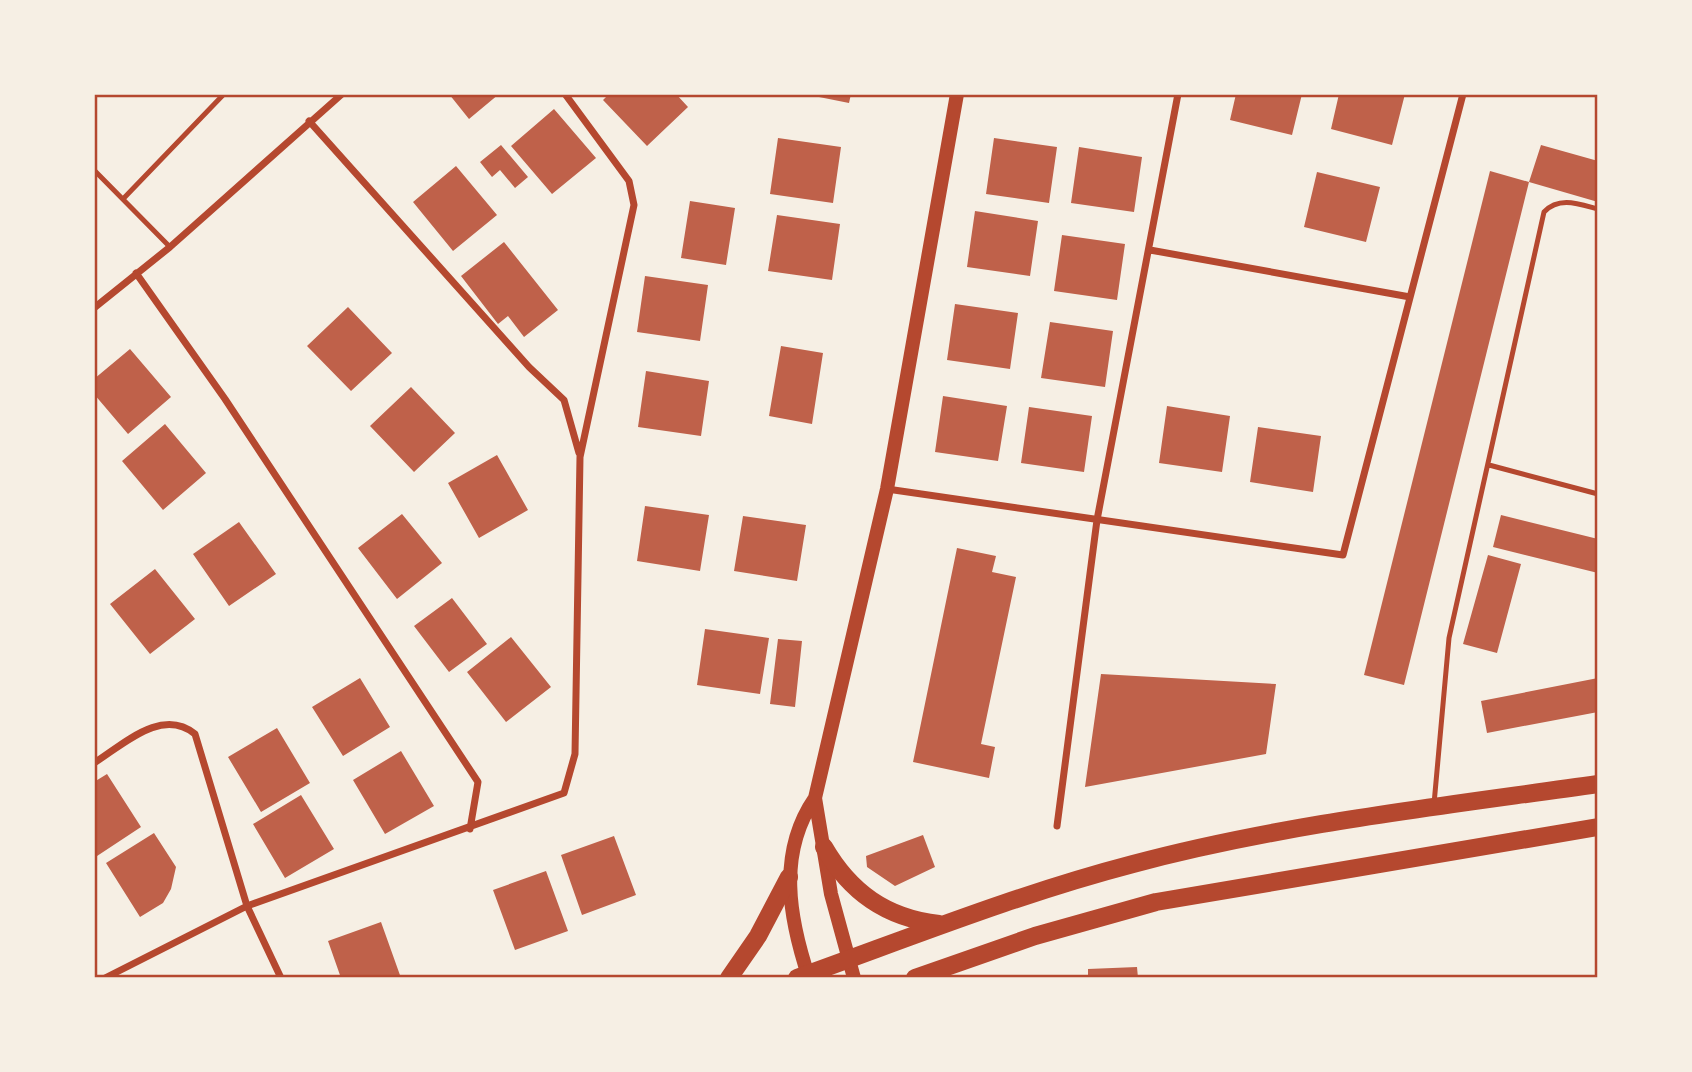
<svg xmlns="http://www.w3.org/2000/svg" width="1692" height="1072" font-family="'Archivo Narrow',sans-serif">
  <rect width="100%" height="100%" fill="#f6efe4"/>
  <path fill="#bf614a" d="M449,94H499L469,119Z
    M609,94H676L688,107L647,146L603,100Z
    M804,94H851L849,103Z
    M1236,94H1302L1292,135L1230,120Z
    M1339,94H1405L1392,145L1331,129Z
    M554,109L596,158L552,194L511,146Z
    M778,138L841,147L833,203L770,194Z
    M994,138L1057,147L1049,203L986,194Z
    M501,145L528,177L515,188L500,170L492,177L480,162Z
    M1541,145L1598,161V202L1529,182Z
    M1079,147L1142,157L1134,212L1071,203Z
    M456,166L497,215L453,251L413,202Z
    M1490,171L1529,182L1404,685L1364,675Z
    M1317,172L1380,187L1366,242L1304,227Z
    M690,201L735,208L726,265L681,258Z
    M975,211L1038,221L1030,276L967,267Z
    M777,215L840,224L832,280L768,271Z
    M1062,235L1125,244L1117,300L1054,291Z
    M504,242L558,310L524,337L508,316L498,324L461,276Z
    M645,276L708,285L700,341L637,332Z
    M955,304L1018,313L1010,369L947,360Z
    M348,307L392,353L351,391L307,346Z
    M1050,322L1113,331L1105,387L1041,378Z
    M781,346L823,353L812,424L769,416Z
    M130,349L171,397L128,434L94,394V379Z
    M646,371L709,381L701,436L638,427Z
    M411,387L455,433L414,472L370,426Z
    M943,396L1007,406L998,461L935,452Z
    M1167,406L1230,416L1222,472L1159,463Z
    M1029,407L1092,416L1084,472L1021,463Z
    M165,424L206,473L163,510L122,461Z
    M1258,427L1321,436L1313,492L1250,482Z
    M497,455L528,510L479,538L448,483Z
    M645,506L709,515L700,571L637,561Z
    M402,514L442,563L397,599L358,548Z
    M1501,515L1598,539V573L1493,547Z
    M743,516L806,525L797,581L734,571Z
    M239,522L276,574L229,606L193,554Z
    M957,548L996,556L992,572L1016,577L981,744L995,747L989,778L913,762Z
    M1488,555L1521,564L1497,653L1463,644Z
    M155,569L195,619L150,654L110,604Z
    M452,598L487,644L449,672L414,626Z
    M705,629L769,638L760,694L697,685Z
    M511,637L551,687L506,722L467,672Z
    M778,639L802,641L795,707L770,704Z
    M1101,674L1276,684L1266,754L1085,787Z
    M360,678L390,727L343,756L312,707Z
    M1598,678V712L1487,733L1481,701Z
    M277,728L310,783L261,812L228,757Z
    M401,751L434,806L385,834L353,780Z
    M107,774L141,827L94,858V782Z
    M301,795L334,849L285,878L253,824Z
    M154,833L176,867L171,889L163,903L140,917L106,863Z
    M923,835L935,867L895,886L867,867L866,856Z
    M614,836L636,895L582,915L561,855Z
    M546,871L568,931L515,950L493,890Z
    M381,922L401,978H341L328,941Z
    M1137,967L1138,978H1088V969Z"/>
  <g fill="none" stroke-linecap="round" stroke-linejoin="round">
    <path stroke="#b5482f" stroke-width="5" d="M94,170L170,247
      M123,199L224,94
      M1489,465L1598,494
      M1434,804L1449,638L1544,212C1559,196 1579,204 1598,209"/>
    <path stroke="#b5482f" stroke-width="7" d="M309,121L529,367L564,400L579,453
      M1150,250L1410,297
      M136,273L225,399L478,782L470,829
      M94,308L170,247L342,94
      M887,489L1343,555L1463,94
      M94,763C124,744 162,707 195,734L247,906L281,978
      M1057,826L1097,520L1178,94
      M105,978L247,906L564,793L575,754L580,457L634,205L629,181L565,94"/>
    <path stroke="#b5482f" stroke-width="14" d="M815,798L831,894L854,978
      M809,978C789,918 777,853 815,798L887,489L957,94"/>
    <path stroke="#b5482f" stroke-width="18" d="M824,847C850,892 886,918 939,924
      M729,978L758,936L789,877
      M797,978C909,938 1018,894 1133,864C1282,824 1444,806 1598,784
      M915,978L1035,936L1156,902L1598,827"/>
  </g>
  <rect width="1692" height="1072" fill="none" stroke="#f6efe4" stroke-width="192"/>
  <rect x="96" y="96" width="1500" height="880" fill="none" stroke="#b5482f" stroke-width="2.5"/>
</svg>
